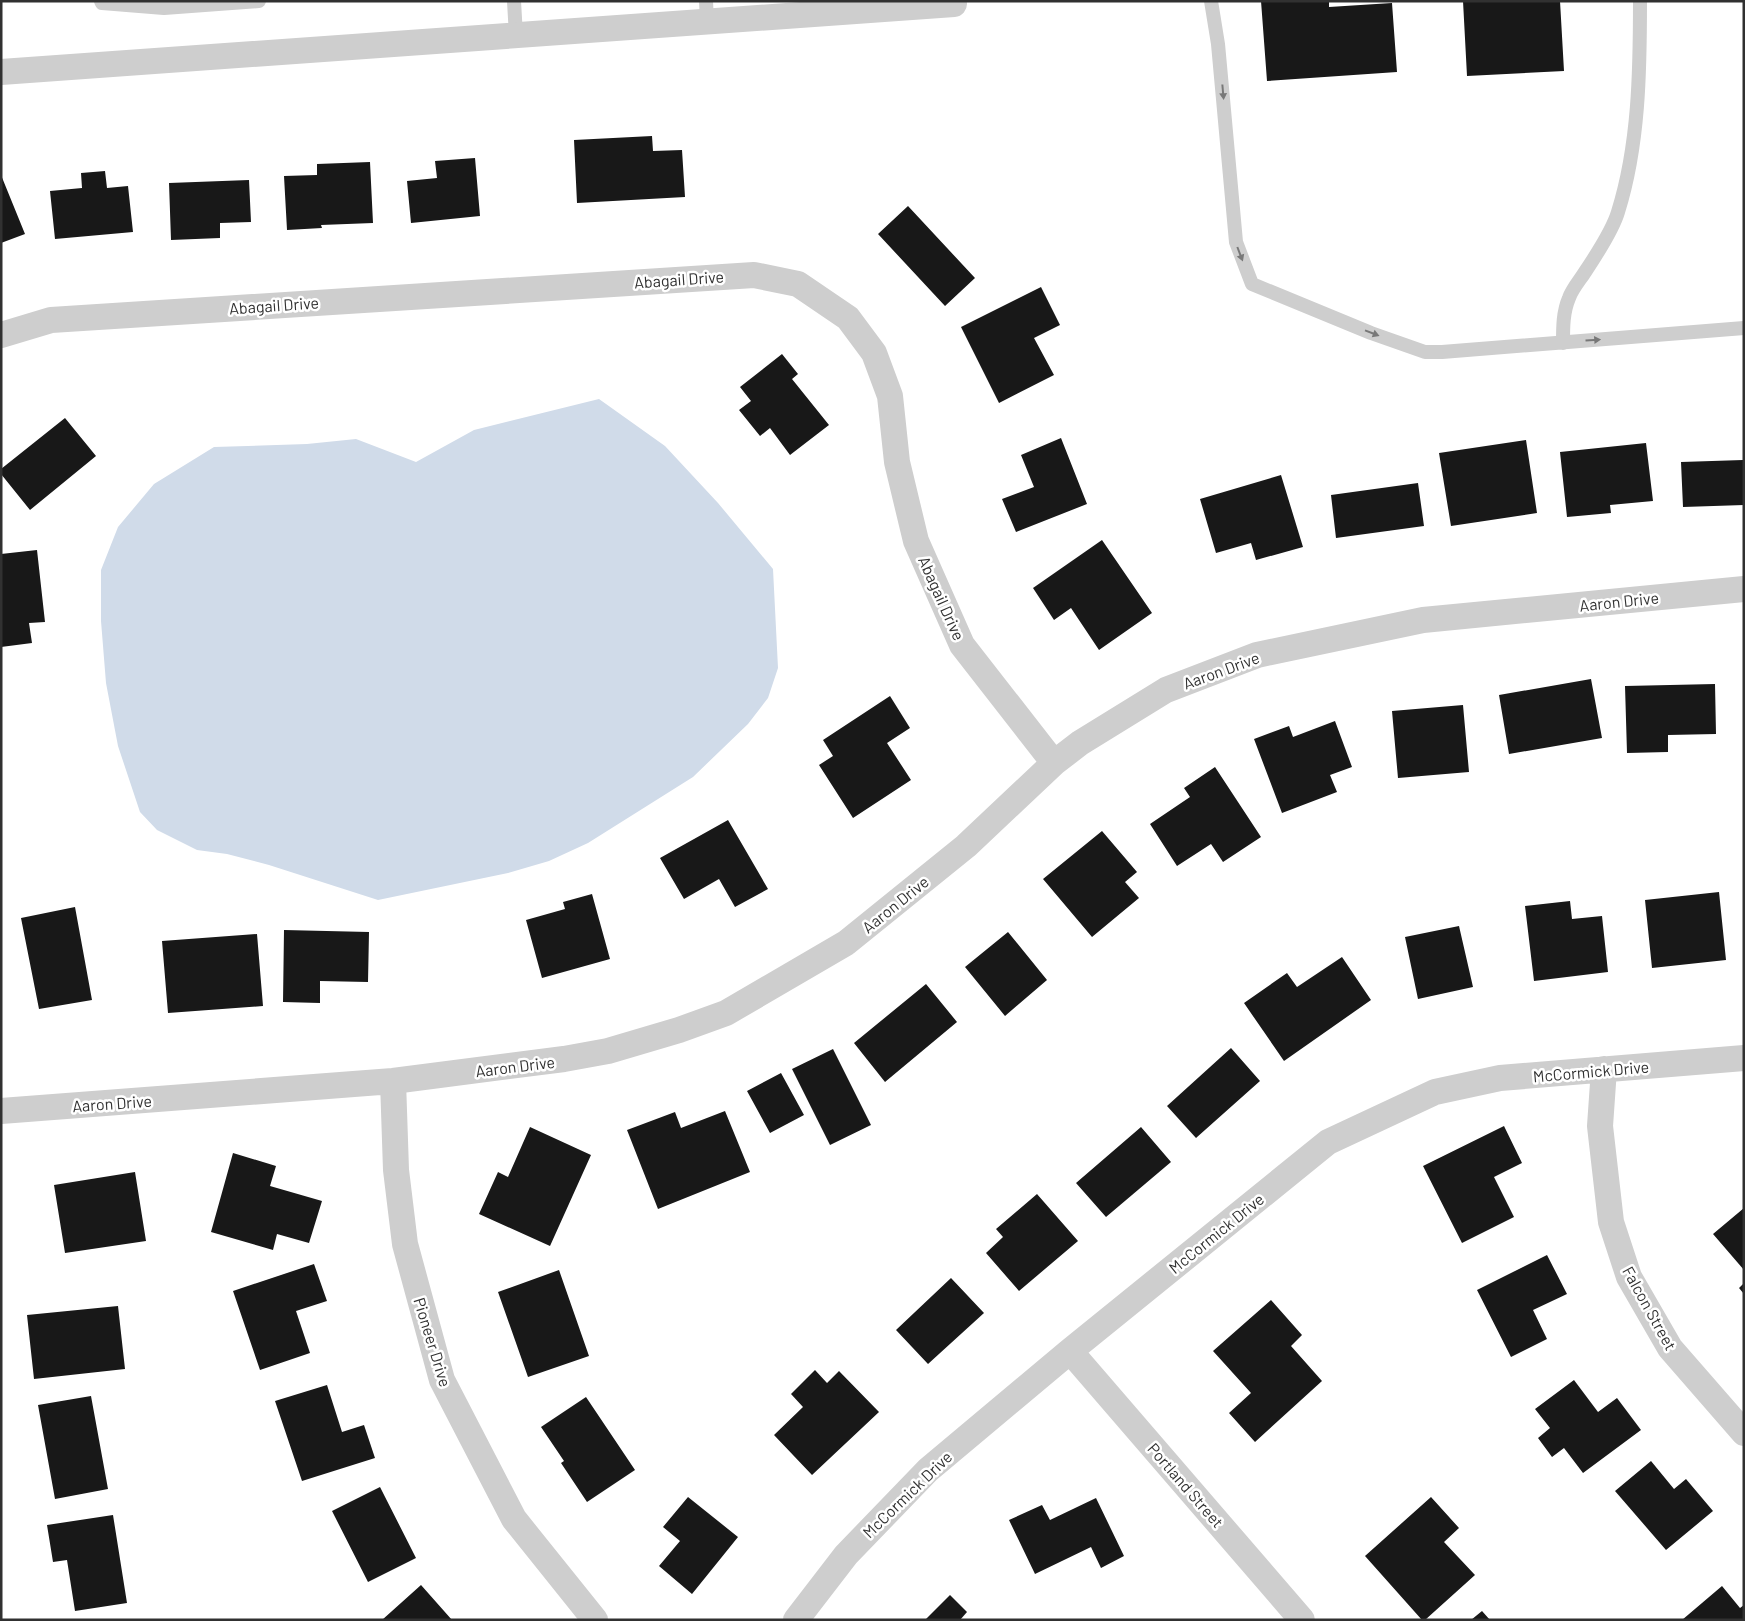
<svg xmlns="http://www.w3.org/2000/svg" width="1745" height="1621" font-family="Barlow,sans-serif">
  <rect width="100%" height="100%" fill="#fff"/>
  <path fill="#d0dbe9" d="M599,399L665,446L718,503L773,569L778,668L768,698L748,724L693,777L588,843L549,861L508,873L378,900L269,865L227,854L197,850L157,830L140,812L118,746L106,683L101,621V570L118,527L154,484L214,447L307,444L356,439L416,462L474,430Z"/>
  <path fill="#181818" d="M1261,1H1329V7L1392,3L1397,72L1267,81Z
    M1463,1H1560L1564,71L1467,76Z
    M652,136L653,151L682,150L685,197L577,203L574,140Z
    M475,158L480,216L411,223L407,181L437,178L435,161Z
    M370,162L373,223L321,225L322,228L287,230L284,176L317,175V164Z
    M105,171L107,188L128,186L133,232L55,239L50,191L82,188L81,173Z
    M1,175L25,234L1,243Z
    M249,180L251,222L220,223V238L171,240L169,183Z
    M908,206L975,278L945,306L878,234Z
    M1041,287L1060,325L1034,338L1054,375L999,403L961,327Z
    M782,354L798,374L792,379L829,425L790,455L770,428L760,436L739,410L751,401L740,387Z
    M65,418L96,456L30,510L1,474V469Z
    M1061,438L1087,504L1016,532L1002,499L1034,487L1021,455Z
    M1526,440L1537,513L1451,526L1439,453Z
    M1646,443L1653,501L1610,505L1611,513L1567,517L1560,452Z
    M1743,460L1744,505L1683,507L1681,462Z
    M1281,475L1303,547L1256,560L1251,543L1216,553L1200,499Z
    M1418,483L1424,526L1336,538L1331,495Z
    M1102,540L1152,613L1099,650L1071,608L1054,620L1033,588Z
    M37,550L45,622L29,623L32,643L1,647V554Z
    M1591,679L1602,738L1509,754L1499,695Z
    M1715,684L1716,734L1668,735V752L1627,753L1625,686Z
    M890,696L910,728L887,743L911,780L853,818L819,765L833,756L823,740Z
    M1463,705L1469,772L1398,778L1392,711Z
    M1335,721L1352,767L1330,775L1337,792L1282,813L1254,739L1289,726L1293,737Z
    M1215,767L1261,837L1223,862L1211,844L1177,866L1150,824L1190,797L1184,788Z
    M728,820L768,889L735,907L719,879L684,899L660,858Z
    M1102,831L1137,872L1125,882L1139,898L1092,937L1043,879Z
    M1719,892L1726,960L1652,968L1645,900Z
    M592,894L610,959L542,978L526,920L565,909L563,902Z
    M1570,901L1572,919L1602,916L1608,972L1534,981L1525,906Z
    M75,907L92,1000L39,1009L21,918Z
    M1459,926L1473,987L1418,999L1405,937Z
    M284,930L369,932L368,982L320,981V1003L283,1002Z
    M1008,932L1047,980L1005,1016L965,967Z
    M257,934L263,1006L168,1013L162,941Z
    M1342,957L1371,1000L1284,1061L1244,1003L1287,973L1297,987Z
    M926,984L957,1022L885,1082L854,1043Z
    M1231,1048L1260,1081L1196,1138L1167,1106Z
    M833,1049L871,1125L830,1145L792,1069Z
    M781,1073L804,1115L770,1133L747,1091Z
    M725,1111L750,1172L658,1209L627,1130L675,1112L681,1128Z
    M1504,1126L1522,1163L1494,1177L1514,1217L1462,1243L1423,1166Z
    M530,1127L591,1155L550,1246L479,1214L498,1172L508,1177Z
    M1141,1127L1171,1162L1106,1217L1076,1183Z
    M233,1153L276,1166L270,1186L322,1201L309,1243L277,1234L273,1250L211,1232Z
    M135,1172L146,1241L65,1253L54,1185Z
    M1037,1194L1078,1241L1019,1291L986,1253L1003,1237L996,1229Z
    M1744,1208V1270L1713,1234Z
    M1547,1255L1567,1294L1533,1310L1547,1339L1511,1357L1477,1290Z
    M314,1264L327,1301L296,1311L310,1353L260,1370L233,1291Z
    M559,1270L589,1356L528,1377L498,1292Z
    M951,1278L984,1313L928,1364L896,1330Z
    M1744,1283V1294L1739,1288Z
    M1271,1300L1302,1335L1291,1346L1322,1381L1255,1442L1229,1413L1251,1393L1213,1351Z
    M118,1306L125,1369L34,1379L27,1315Z
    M815,1370L827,1383L839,1371L879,1412L812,1475L774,1435L803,1407L791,1394Z
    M1574,1380L1598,1412L1617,1398L1641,1430L1583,1473L1564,1448L1552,1457L1538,1438L1550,1428L1535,1409Z
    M327,1385L342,1432L364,1425L375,1458L302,1481L275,1401Z
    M91,1396L108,1489L55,1499L38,1405Z
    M586,1397L635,1470L587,1502L561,1463L564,1461L541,1427Z
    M1651,1461L1674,1489L1686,1479L1713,1511L1666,1550L1615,1491Z
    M380,1487L416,1558L368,1582L332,1511Z
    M688,1497L738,1537L692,1594L659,1566L680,1541L663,1527Z
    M1431,1497L1459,1528L1444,1542L1475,1575L1425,1620H1422L1365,1556Z
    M1096,1498L1124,1556L1101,1568L1091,1547L1035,1574L1009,1520L1042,1505L1050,1520Z
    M113,1515L127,1603L75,1611L67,1560L53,1562L47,1525Z
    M421,1585L452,1620H382Z
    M1722,1586L1740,1608L1744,1605V1620H1682Z
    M950,1595L967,1612L960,1620H925Z
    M1482,1611L1490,1620H1471Z"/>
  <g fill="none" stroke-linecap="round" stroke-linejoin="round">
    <path stroke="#cecece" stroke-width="14" d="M101,1L102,3L164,8L259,1
      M514,1L516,36
      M706,1L707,22
      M1211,1L1218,44L1236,242L1252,284L1371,333L1425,352H1442L1744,328
      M1563,343C1563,327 1563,312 1569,298C1572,289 1580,280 1585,272C1595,257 1613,229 1618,212C1639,145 1640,71 1640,1"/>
    <path stroke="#cecece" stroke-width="26" d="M1,72L954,4
      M1,335L51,320L754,275L798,284L848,318L874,353L890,396L897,462L916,541L962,645L1054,763
      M1604,1069L1600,1126L1611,1222L1629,1277L1670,1348L1744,1433
      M393,1081L396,1170L405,1244L442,1380L514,1519L595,1620
      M1,1111L393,1081L564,1059L608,1051L679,1030L726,1013L846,943L966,846L1054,763L1080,743L1166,690L1257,655L1423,620L1744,589
      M1070,1351L1302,1620
      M796,1620L846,1555L928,1470L1070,1351L1328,1142L1435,1092L1500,1078L1744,1058"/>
  </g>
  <defs><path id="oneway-solid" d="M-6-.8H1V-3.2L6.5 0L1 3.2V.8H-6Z" transform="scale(1.25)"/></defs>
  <g fill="#787878">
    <use href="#oneway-solid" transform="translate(1223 92) rotate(85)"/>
    <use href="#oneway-solid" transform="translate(1240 254) rotate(69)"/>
    <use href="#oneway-solid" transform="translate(1372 333) rotate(21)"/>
    <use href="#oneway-solid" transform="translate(1593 340) rotate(-4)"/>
  </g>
  <g text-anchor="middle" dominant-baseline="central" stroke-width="5" stroke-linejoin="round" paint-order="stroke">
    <g font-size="16" fill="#313131" stroke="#fff">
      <text transform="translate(679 279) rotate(-4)">Abagail Drive</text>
      <text transform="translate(274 305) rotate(-4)">Abagail Drive</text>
      <text transform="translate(942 598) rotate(66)">Abagail Drive</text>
      <text transform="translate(1619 601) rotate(-6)">Aaron Drive</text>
      <text transform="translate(1221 670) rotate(-20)">Aaron Drive</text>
      <text transform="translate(895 904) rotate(-39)">Aaron Drive</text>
      <text transform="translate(515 1066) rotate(-7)">Aaron Drive</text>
      <text transform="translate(1591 1071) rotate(-5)">McCormick Drive</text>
      <text transform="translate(112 1103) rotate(-4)">Aaron Drive</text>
      <text transform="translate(1216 1233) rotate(-39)">McCormick Drive</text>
      <text transform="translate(1650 1308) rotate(61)">Falcon Street</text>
      <text transform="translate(433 1342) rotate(73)">Pioneer Drive</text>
      <text transform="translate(1186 1485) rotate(49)">Portland Street</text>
      <text transform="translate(907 1494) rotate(-44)">McCormick Drive</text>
    </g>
  </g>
  <rect width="1745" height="1621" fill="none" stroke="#313131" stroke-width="5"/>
</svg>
